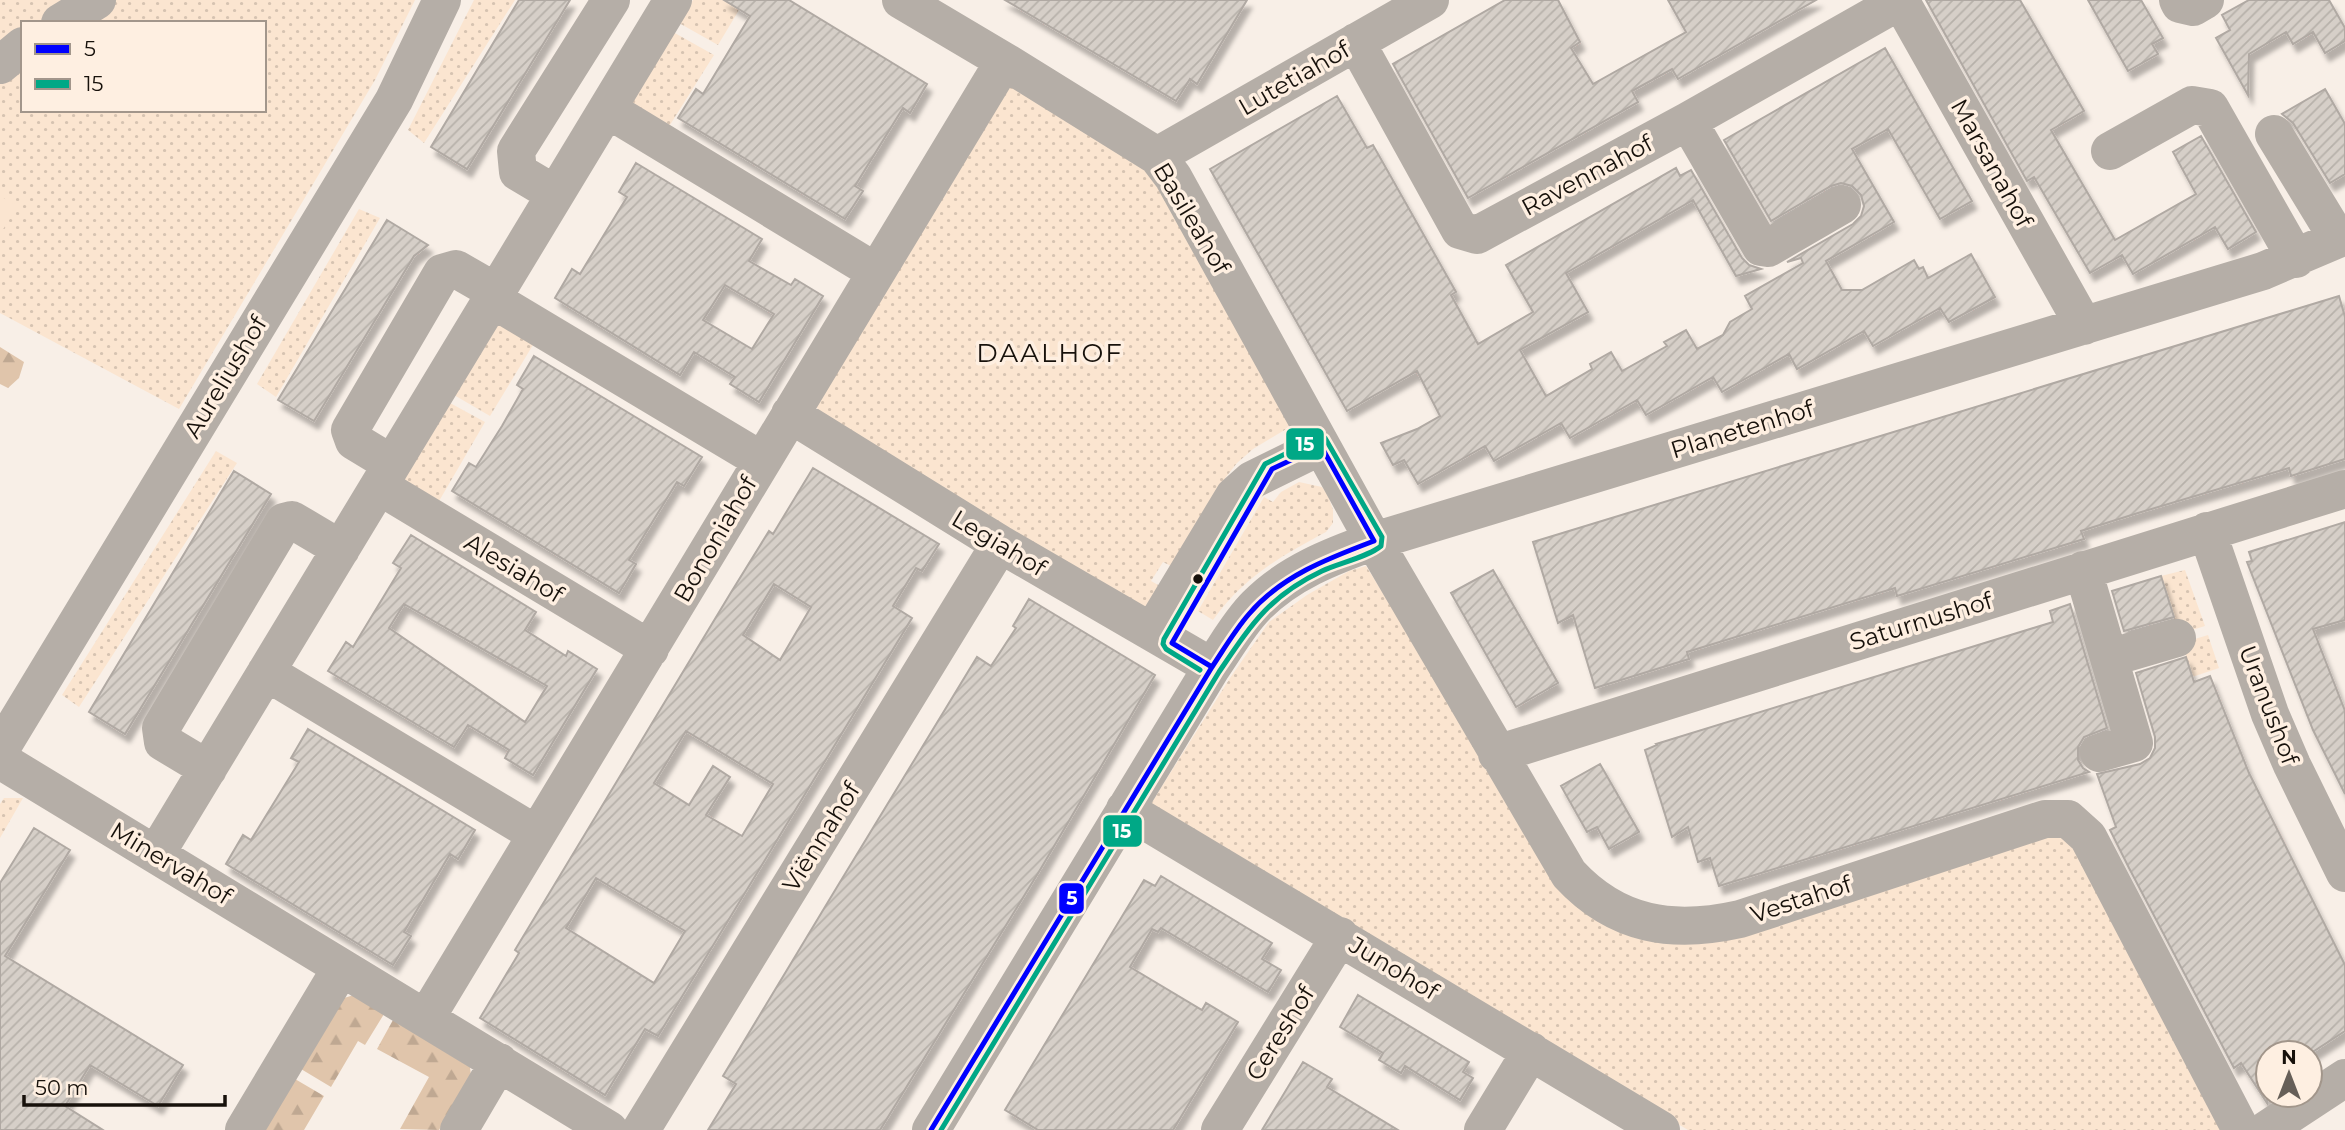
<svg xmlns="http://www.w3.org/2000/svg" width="2345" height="1130" font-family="Montserrat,sans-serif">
  <defs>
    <pattern id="grass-dots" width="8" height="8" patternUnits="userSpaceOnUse" patternTransform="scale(1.75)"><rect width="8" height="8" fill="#fbe5d0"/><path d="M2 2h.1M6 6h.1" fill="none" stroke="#d6c3b1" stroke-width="1.8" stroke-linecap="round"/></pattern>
    <pattern id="forest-firs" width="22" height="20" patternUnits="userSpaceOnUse" patternTransform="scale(1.75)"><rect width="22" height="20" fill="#e0c5ab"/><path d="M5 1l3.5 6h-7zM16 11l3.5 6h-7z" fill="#bfa892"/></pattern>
    <pattern id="building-hatch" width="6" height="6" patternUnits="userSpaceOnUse" patternTransform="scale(1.75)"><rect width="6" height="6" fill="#d6cfc8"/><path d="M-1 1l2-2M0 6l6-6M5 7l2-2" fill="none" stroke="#b7b1aa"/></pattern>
    <filter id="shadow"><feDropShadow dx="4.5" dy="8" stdDeviation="2" flood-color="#0004"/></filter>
  </defs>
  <rect width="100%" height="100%" fill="#f8efe7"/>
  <path fill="url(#grass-dots)" fill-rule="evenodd" d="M0,0H415L375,80L179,409L0,313ZM23,23H264V110H23Z
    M474,0H515L424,143L408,130Z
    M693,0H745L718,45L679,23Z
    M673,32L714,55L663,136L623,116Z
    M1004,73L1155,173L1293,425L1253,449L1237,463L1226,477L1173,567L1163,562L1151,581L1160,586L1143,615L820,416L815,402Z
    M359,209L380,218L276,397L257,384Z
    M504,312L542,330L490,416L454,395Z
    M450,403L485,422L435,508L398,486Z
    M216,451L237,463L79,707L62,695Z
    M1299,482L1322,487L1328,495L1333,510V523L1326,532C1279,557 1244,577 1213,620L1198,611L1264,497L1273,502L1281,492Z
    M1366,566L1486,758L1647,932L2063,820L2237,1130H1688L1545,1044L1147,810L1230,678L1269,622L1307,595L1349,571Z
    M2185,570L2205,626L2179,634L2161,576Z
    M2208,635L2219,668L2192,677L2182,643Z
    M4,798H23L0,838V804Z"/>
  <path fill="url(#forest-firs)" d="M0,347L24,362L19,378L8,388L0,384Z
    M354,995L384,1014L365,1045L358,1041L331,1087L301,1069L344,998Z
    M393,1020L470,1067L471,1076L439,1130L400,1129L429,1077L377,1049Z
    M295,1079L324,1096L304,1130H264Z"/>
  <path fill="#fbe5d0" d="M0,196L18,206L0,234Z"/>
  <path fill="url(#building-hatch)" stroke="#b0a9a3" stroke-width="2" fill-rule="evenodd" filter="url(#shadow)" d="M519,0H570L467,169L431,147Z
    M724,0H789L927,84L910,113L903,108L855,186L863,191L845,219L678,118L696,89L703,94L750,16Z
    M1005,0H1247L1197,84L1190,79L1176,101Z
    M1505,0H1558L1580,42L1571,48L1593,84L1686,32L1668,0H1816L1678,79L1672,69L1632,91L1638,102L1468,198L1393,64Z
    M1926,0H2020L2084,111L2051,130L2115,240L2196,194L2173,152L2201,136L2256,232L2228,249L2215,227L2133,274L2122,255L2090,273L2034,177L2027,181Z
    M2088,0H2141L2163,38L2152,44L2158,54L2128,71Z
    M2249,0H2329L2345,28V41L2325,53L2313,32L2293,44L2286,32L2249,54L2248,95L2216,38L2230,30L2222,15Z
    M1885,48L1972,201L1940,219L1888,129L1852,149L1894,222L1826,261L1842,290H1862L1914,260L1919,269L1923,267L1928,278L1971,254L1995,297L1949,322L1940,308L1873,346L1864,331L1797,369L1789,354L1722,392L1713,377L1646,415L1637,400L1570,438L1561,423L1494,461L1485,446L1418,484L1404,460L1393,465L1381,443L1417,429L1440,416L1417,371L1347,411L1210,169L1337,96L1367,148L1373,145L1456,292L1451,295L1478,344L1533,312L1506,265L1676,168L1680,176L1691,170L1742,258L1749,265L1761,269L1736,276L1693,200L1566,273L1588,312L1520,350L1546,396L1592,369L1590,364L1611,352L1622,371L1667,346L1664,342L1686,330L1697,349L1723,335L1730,322L1752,309L1745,296L1803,263L1801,258L1787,262L1853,224L1861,216L1864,206L1861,195L1852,186L1841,183L1831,186L1771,221L1724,140Z
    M2325,89L2345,124V174L2330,183L2293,123L2282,114Z
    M636,163L762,239L749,261L791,285L795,279L823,296L759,402L730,384L735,377L694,352L680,375L555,298L572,269L580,274L627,197L619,192ZM725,285L774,314L752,349L703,320Z
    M387,220L428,245L414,256L314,421L278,400Z
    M2339,296L2345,317V459L2291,476L2289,468L2138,513L2081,531L2084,539L1897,596L1895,588L1687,652L1689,659L1595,688L1573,615L1558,623L1533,542Z
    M534,356L702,457L684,486L677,482L629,560L636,564L619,593L452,491L469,463L476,467L502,426L523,389L517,385Z
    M813,468L939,544L922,571L916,568L893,606L912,618L658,1036L645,1029L605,1095L480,1018L519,953L515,950L730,594L769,531L773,534ZM774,584L811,607L780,660L743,635ZM686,731L773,784L742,836L706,815L730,777L713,766L689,805L654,783ZM596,878L685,931L654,983L566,928Z
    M234,471L271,494L125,734L89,712Z
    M2345,522V620L2313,629L2345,711V794L2313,730L2247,562L2252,561L2249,552Z
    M411,535L536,612L525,630L566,656L568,651L597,669L533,775L505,758L509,750L468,725L454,747L328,671L346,642L353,647L401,568L393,563ZM404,604L547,686L525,722L389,628Z
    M1493,570L1558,683L1516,707L1451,593Z
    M2161,576L2174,617L2124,631L2112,591Z
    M1029,599L1155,675L1040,870L880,1130H708L736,1084L723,1076L837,887L977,657L991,666L1016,628L1013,626Z
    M2070,604L2107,728L2084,737L2078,747V760L2083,768L2089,772L1719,886L1710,858L1698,862L1688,827L1672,837L1645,750L1657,745L1656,744L2053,622L2050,611Z
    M2186,657L2194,682L2210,676L2249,773L2345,965V1031L2311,1053H2268L2267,1103L2241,1063L2234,1068L2129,868L2110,830L2116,827L2097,774L2140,764L2150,758L2155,748V737L2136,673Z
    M308,729L475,830L458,859L450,854L404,932L411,936L393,965L226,864L243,835L251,840L299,762L291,758Z
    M1600,764L1639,832L1609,849L1597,827L1587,832L1561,786Z
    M34,828L70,850L5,956L183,1065L158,1106L90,1065L65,1106L103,1130H0V883Z
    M1161,876L1272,943L1262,959L1281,970L1268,992L1161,928L1158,932L1152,929L1130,967L1202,1010L1206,1003L1238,1022L1173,1130H1038L1005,1110L1144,880L1155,886Z
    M1358,995L1469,1062L1463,1072L1473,1078L1460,1100L1405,1066L1401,1073L1379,1060L1383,1053L1340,1027Z
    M1303,1062L1332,1079L1327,1087L1398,1130H1262Z"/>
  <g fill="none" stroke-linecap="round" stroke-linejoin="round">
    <path stroke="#b5aea7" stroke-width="38" d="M901,0L1004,61L1157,156L1173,177L1374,541L1569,874C1617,926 1673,934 1740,919L2045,819H2068L2088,837L2241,1130
      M1900,0L2084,326
      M2178,0L2180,4L2193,7L2205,0
      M60,23L97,0
      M1356,42L1460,230L1477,235L1688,121L1900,1
      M0,65L23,46
      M607,109L876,272
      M1688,121L1761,247L1768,248L1842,205
      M2274,134L2338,239
      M2110,151L2192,105L2210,108L2296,259
      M1157,156L1430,0
      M555,194L518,172L516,151L611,0
      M492,299L761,460
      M790,414L1000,544L1212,667
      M392,464L354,441L350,430L442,273L456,269L496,292
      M379,486L650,649
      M2207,531L2270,714L2292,765L2345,873
      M2083,570L2134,743L2099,753
      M1152,632L1234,496L1252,480L1321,446
      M2109,658L2177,638
      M266,672L536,834
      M0,750L394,100L442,0
      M1497,754L2345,489
      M0,760L609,1130
      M208,769L163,742L161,728L284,522L292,520L341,549
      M1125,809L1661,1130
      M156,854L673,0
      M426,1018L1004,61
      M244,1130L341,968
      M459,1130L499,1062
      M641,1130L1000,544
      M931,1130L1212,667C1226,647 1239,623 1256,606C1288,573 1332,556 1374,541L2263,271L2345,236
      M1220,1130L1340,936
      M1483,1130L1531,1051
      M2266,1130L2345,1078"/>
    <g stroke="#feefe1" stroke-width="10">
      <path id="bus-1" d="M1321,446L1374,541C1329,558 1281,576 1249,614C1235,630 1224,649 1212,667L1172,643L1272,469Z
        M931,1130L1212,667"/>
    </g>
    <g stroke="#feefe1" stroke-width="10">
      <path id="bus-2" d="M941,1130L1219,672C1251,625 1269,596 1322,571C1339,563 1368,557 1381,546L1382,537L1325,438H1317L1265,464L1164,639L1163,644L1166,649L1200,670"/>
    </g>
    <use href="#bus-1" stroke="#00f" stroke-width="5"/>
    <use href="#bus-2" stroke="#00a886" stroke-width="5"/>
  </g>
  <circle fill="#17110b" stroke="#feefe1" stroke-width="2.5" cx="1198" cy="579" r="6"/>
  <g text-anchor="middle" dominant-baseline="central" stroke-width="7" stroke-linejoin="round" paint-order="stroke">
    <g font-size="24" fill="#17110b" stroke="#feefe1">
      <text transform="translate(1294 78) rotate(-30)">Lutetiahof</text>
      <text transform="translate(1992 163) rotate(61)">Marsanahof</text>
      <text transform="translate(1587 175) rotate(-28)">Ravennahof</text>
      <text transform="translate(1192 218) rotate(59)">Basileahof</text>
      <text transform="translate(225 377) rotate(-59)">Aureliushof</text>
      <text transform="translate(1742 429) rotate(-17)">Planetenhof</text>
      <text transform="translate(715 539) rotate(-60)">Bononiahof</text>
      <text transform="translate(999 543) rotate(31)">Legiahof</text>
      <text transform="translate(514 568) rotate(31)">Alesiahof</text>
      <text transform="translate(1921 621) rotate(-17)">Saturnushof</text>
      <text transform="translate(2269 705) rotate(69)">Uranushof</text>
      <text transform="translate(821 837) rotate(-58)">Viënnahof</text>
      <text transform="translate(171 863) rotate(31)">Minervahof</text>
      <text transform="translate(1801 899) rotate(-18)">Vestahof</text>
      <text transform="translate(1394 968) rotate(31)">Junohof</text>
      <text transform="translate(1280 1033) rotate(-58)">Cereshof</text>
    </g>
    <g font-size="26" letter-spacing="2" fill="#17110b" stroke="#feefe1">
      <text x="1050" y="353">DAALHOF</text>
    </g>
  </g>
  <g stroke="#feefe1" stroke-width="2.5">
    <rect x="1285" y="427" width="40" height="34" rx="7" fill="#00a886"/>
    <rect x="1102" y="814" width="41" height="34" rx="7" fill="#00a886"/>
    <rect x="1058" y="882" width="27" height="33" rx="7" fill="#00f"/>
  </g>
  <g font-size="19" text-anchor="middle" font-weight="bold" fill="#fff">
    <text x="1305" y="451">15</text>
    <text x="1122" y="838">15</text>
    <text x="1072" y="905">5</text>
  </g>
  <rect x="21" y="21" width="245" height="91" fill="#feefe1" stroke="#a2968b" stroke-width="2"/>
  <rect x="35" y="44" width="35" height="10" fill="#0000ff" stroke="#a2968b" stroke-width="2"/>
  <text x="84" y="56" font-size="21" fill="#17110b">5</text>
  <rect x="35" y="79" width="35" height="10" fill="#00a886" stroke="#a2968b" stroke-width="2"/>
  <text x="84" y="91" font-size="21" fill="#17110b">15</text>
  <g transform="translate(2289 1074)"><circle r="33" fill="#feefe1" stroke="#a2968b" stroke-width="2"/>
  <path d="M0-5L12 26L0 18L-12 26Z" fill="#665f58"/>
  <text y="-10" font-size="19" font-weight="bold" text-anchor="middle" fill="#17110b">N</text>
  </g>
  <path d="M24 1095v10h201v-10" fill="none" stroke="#17110b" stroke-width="3.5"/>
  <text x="35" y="1095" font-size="21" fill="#17110b" stroke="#feefe1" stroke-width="5" paint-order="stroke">50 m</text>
</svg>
